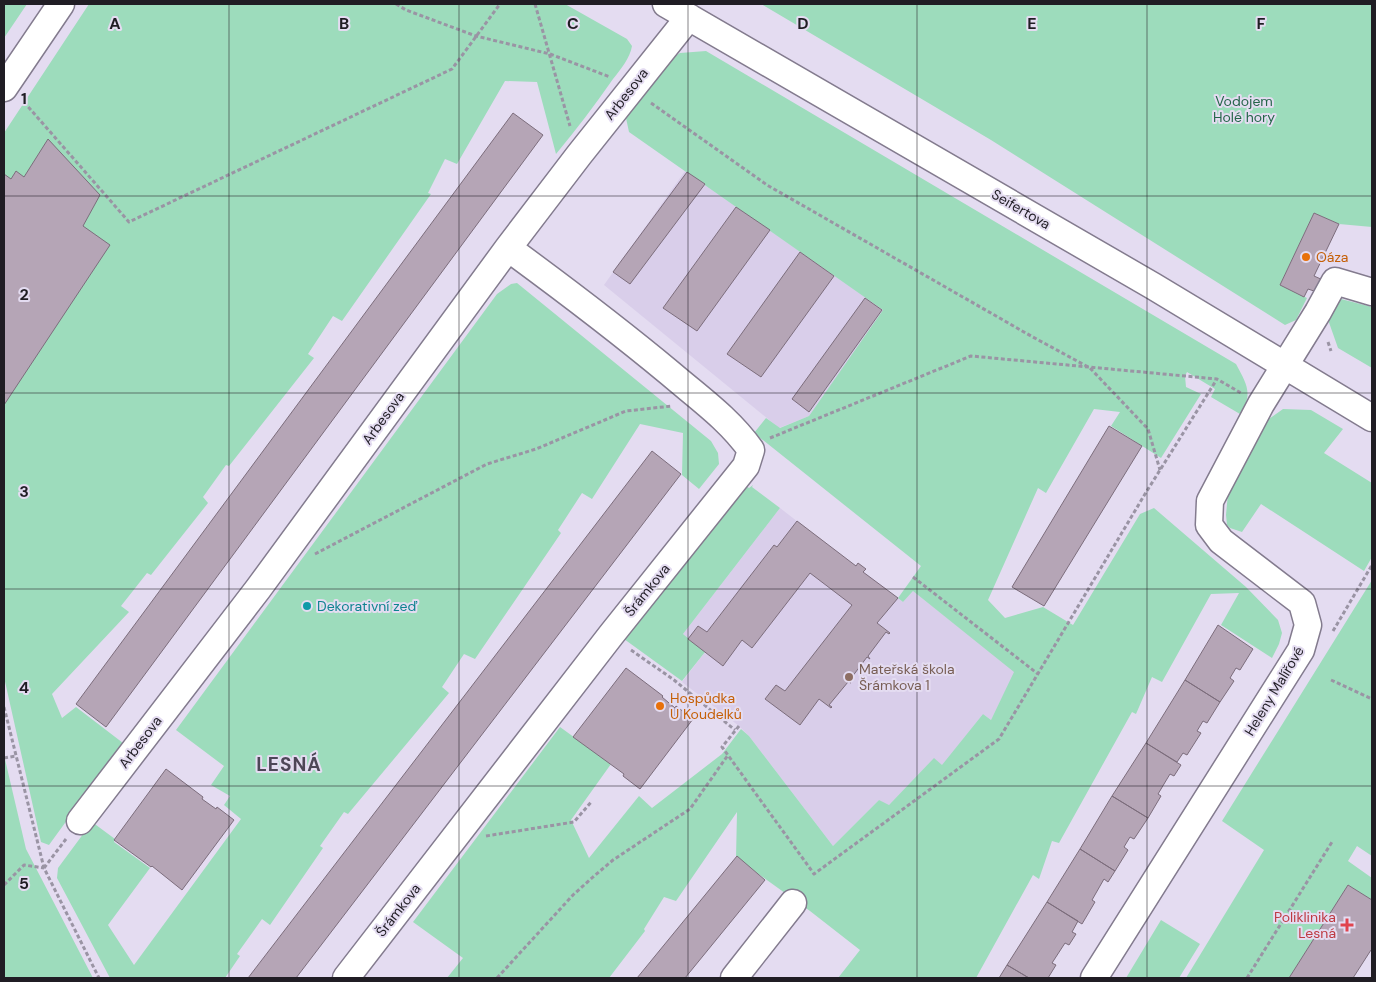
<svg xmlns="http://www.w3.org/2000/svg" width="1376" height="982" font-family="'DM Sans',sans-serif">
  <rect width="100%" height="100%" fill="#e4dcf1"/>
  <path fill="#d9ceea" d="M685,171L884,310L809,416L779,428L604,285Z
    M780,508L855,566L858,563L866,569L864,572L903,602L913,591L1015,672L991,720L983,714L942,766L934,759L888,806L879,800L833,846L749,736L739,726L682,682L705,652L683,634Z"/>
  <path fill="#9ddcbc" d="M4,4H27L4,38Z
    M89,4H565L627,39L632,46C630,58 621,69 613,79C595,105 576,130 556,154L537,82L505,81L457,164L445,159L428,193L431,194L342,321L333,316L308,354L314,358L229,466L226,465L203,497L208,503L151,575L147,573L121,606L129,612L52,694L62,718L76,707L123,743L49,845L41,842L4,677V133Z
    M761,4H1372V227L1339,224L1314,213L1280,285L1307,298L1296,320L1285,325L991,140Z
    M706,51L1236,364C1246,383 1254,394 1240,414L1211,397L1215,389L1187,372L1185,376L1186,387L1201,394L1161,458L1111,426L1120,412L1094,409L1046,493L1038,488L988,600L1005,618L1043,607L1073,625L1140,514L1154,508L1246,587L1278,620L1282,633L1279,644L1272,658L1221,625L1239,593L1211,594L1162,682L1152,677L1136,714L1132,712L1059,843L1052,841L1039,879L1033,875L976,978H838L860,950L810,911L736,858L737,812L676,901L664,897L644,929L645,931L609,978H447L463,958L413,922L560,727L611,764L571,820L589,858L639,796L652,808L722,754L741,729L749,736L833,846L879,800L889,805L934,758L942,765L983,714L991,720L1014,672L913,591L903,602L898,598L921,566L754,433L766,418L780,428L809,416L883,310L629,132L626,118L669,60L680,53Z
    M517,283L711,441L718,453L719,464L699,489L682,475L683,433L640,424L592,499L582,493L558,530L561,533L475,659L464,654L442,687L449,693L348,814L344,812L320,846L323,848L270,925L262,919L237,954L240,956L225,978H110L57,878L58,868L92,822L115,839L114,842L150,868L108,925L134,965L241,819L224,805L230,796L211,785L224,766L176,730L497,294L511,284Z
    M1337,298L1372,307V368L1338,348L1326,314Z
    M1283,409L1311,410L1343,429L1324,453L1372,483V557L1364,571L1261,504L1242,532L1230,528L1227,525L1226,515L1228,493L1266,421Z
    M743,484L749,488L753,485L752,487L780,508L683,634L705,652L682,681L624,639Z
    M1372,580V856L1357,846L1348,861L1372,878V900L1348,885L1289,978H1186L1264,850L1222,821Z
    M4,755L26,849L93,978H4Z
    M1161,920L1200,944L1179,978H1126Z"/>
  <path fill="#b5a5b6" stroke="#7c6d7c" d="M513,113L543,135L106,727L76,704Z
    M48,139L100,195L83,226L110,245L4,405V174L11,179L16,171L24,177Z
    M687,172L705,184L630,284L613,272Z
    M736,207L770,230L697,331L663,308Z
    M1314,213L1339,224L1314,276L1323,280L1317,292L1308,289L1304,297L1280,285Z
    M800,252L834,276L761,377L727,354Z
    M865,298L882,310L809,412L792,399Z
    M1109,426L1142,446L1044,606L1012,587Z
    M652,451L681,474L296,978H248Z
    M797,521L856,566L858,563L866,569L863,572L898,598L877,623L890,633L889,634L886,632L868,656L870,659L867,657L849,681L851,683L848,682L829,705L832,707L831,708L819,699L800,725L765,699L776,685L785,691L852,605L810,573L752,648L742,640L723,666L688,639L698,626L707,632L774,545L777,547Z
    M1218,625L1253,649L1240,670L1236,668L1230,678L1234,681L1220,702L1185,680Z
    M626,668L663,696L662,697L675,708L676,706L693,719L640,789L623,776L624,774L573,737Z
    M1185,680L1220,702L1207,723L1203,721L1197,731L1201,733L1187,755L1183,753L1177,762L1146,743Z
    M1146,743L1181,765L1174,776L1170,774L1158,794L1161,796L1148,818L1112,796Z
    M166,769L203,797L202,799L216,809L217,807L234,820L182,890L152,866L151,867L114,840Z
    M1112,796L1148,818L1134,839L1130,837L1124,847L1128,850L1115,871L1080,849Z
    M1080,849L1115,871L1108,882L1104,879L1092,900L1095,902L1082,924L1047,902Z
    M737,856L765,880L685,978H637Z
    M1348,885L1372,900V951L1371,950L1353,978H1289Z
    M1047,902L1078,921L1072,932L1076,934L1069,945L1065,943L1052,963L1056,965L1048,978H1029L1007,965Z
    M1007,965L1029,978H999Z"/>
  <g fill="none" stroke-linecap="round" stroke-linejoin="round">
    <g stroke="#837b8e" stroke-width="29">
      <path id="minor" d="M666,4L1153,286L1372,418
        M4,88L61,4
        M80,821L258,589L508,248L579,155L689,17
        M346,978L611,635L746,466L751,450C729,419 699,398 671,374C618,330 564,289 508,248
        M734,978L793,903
        M1094,978L1301,650L1308,625L1302,603L1221,541L1209,525L1210,501L1261,404L1318,312L1335,281L1372,292"/>
    </g>
    <path stroke="#9a94a4" stroke-width="3" stroke-dasharray="4 2.5" stroke-linecap="butt" d="M396,4L406,10L476,36L550,54L610,77
      M535,4L570,126
      M24,102L129,222L452,69L500,4
      M651,103L767,185L1031,336L1090,368L1148,429L1160,470
      M1328,342L1331,351
      M770,438L971,356L1217,379L1241,393
      M315,554L487,464L536,449L626,411L672,406
      M913,577L1038,674
      M1333,631L1372,565
      M631,650L674,680L735,730
      M1331,680L1372,699
      M4,707L44,868L99,978
      M739,726L722,747L814,874L999,739L1145,494L1217,379
      M4,758L16,756
      M486,836L574,822L592,801
      M44,868L66,839
      M4,885L24,865L44,868
      M497,978L573,895L593,877L613,860L690,809L728,755
      M1247,978L1332,842"/>
    <use href="#minor" stroke="#fff" stroke-width="26"/>
  </g>
  <path fill="none" stroke="#201d24" stroke-width="1" stroke-opacity="0.55" d="M229,4V978M459,4V978M688,4V978M917,4V978M1147,4V978M4,196H1372M4,393H1372M4,589H1372M4,786H1372"/>
  <g fill="#e8710a" stroke="#e4dcf1" stroke-width="2">
    <circle cx="1306" cy="257" r="5"/>
    <circle cx="660" cy="706" r="5"/>
  </g>
  <circle fill="#0f9aa8" stroke="#e4dcf1" stroke-width="2" cx="307" cy="606" r="5"/>
  <circle fill="#8d6e63" stroke="#e4dcf1" stroke-width="2" cx="849" cy="677" r="5"/>
  <path fill="#e0444e" stroke="#e4dcf1" stroke-width="2" d="M1344.5 917.5h5v5h5v5h-5v5h-5v-5h-5v-5h5z"/>
  <g text-anchor="middle" dominant-baseline="central" stroke-width="4" stroke-linejoin="round" paint-order="stroke">
    <g font-size="14" fill="#201d24" stroke="#e4dcf1">
      <text transform="translate(626 94) rotate(-52)">Arbesova</text>
      <text transform="translate(1021 209) rotate(30)">Seifertova</text>
      <text transform="translate(383 418) rotate(-54)">Arbesova</text>
      <text transform="translate(647 590) rotate(-51)">Šrámkova</text>
      <text transform="translate(1274 691) rotate(-59)">Heleny Malířové</text>
      <text transform="translate(140 742) rotate(-53)">Arbesova</text>
      <text transform="translate(398 910) rotate(-52)">Šrámkova</text>
    </g>
    <g font-size="14" fill="#246549" stroke="#e4dcf1">
      <text x="1244" y="101">Vodojem<tspan x="1244" dy="16">Holé hory</tspan></text>
    </g>
    <g font-size="14" fill="#c56008" stroke="#e4dcf1" text-anchor="start">
      <text x="1316" y="257">Oáza</text>
      <text x="670" y="698">Hospůdka<tspan x="670" dy="16">U Koudelků</tspan></text>
    </g>
    <g font-size="14" fill="#0d838f" stroke="#e4dcf1" text-anchor="start">
      <text x="317" y="606">Dekorativní zeď</text>
    </g>
    <g font-size="14" fill="#785e54" stroke="#e4dcf1" text-anchor="start">
      <text x="859" y="669">Mateřská škola<tspan x="859" dy="16">Šrámkova 1</tspan></text>
    </g>
    <g font-size="14" fill="#be3a42" stroke="#e4dcf1" text-anchor="end">
      <text x="1336" y="917">Poliklinika<tspan x="1336" dy="16">Lesná</tspan></text>
    </g>
    <g font-size="19" font-weight="bold" letter-spacing="1" fill="#4d4657" stroke="#e4dcf1">
      <text x="289" y="764">LESNÁ</text>
    </g>
  </g>
  <g font-size="16" text-anchor="middle" font-weight="bold" fill="#201d24" stroke="#e4dcf1" stroke-width="4" stroke-linejoin="round" paint-order="stroke">
    <text x="115" y="29">A</text>
    <text x="344" y="29">B</text>
    <text x="573" y="29">C</text>
    <text x="803" y="29">D</text>
    <text x="1032" y="29">E</text>
    <text x="1261" y="29">F</text>
    <text x="24" y="104">1</text>
    <text x="24" y="300">2</text>
    <text x="24" y="497">3</text>
    <text x="24" y="693">4</text>
    <text x="24" y="889">5</text>
  </g>
  <rect width="1376" height="982" fill="none" stroke="#201d24" stroke-width="10"/>
</svg>
